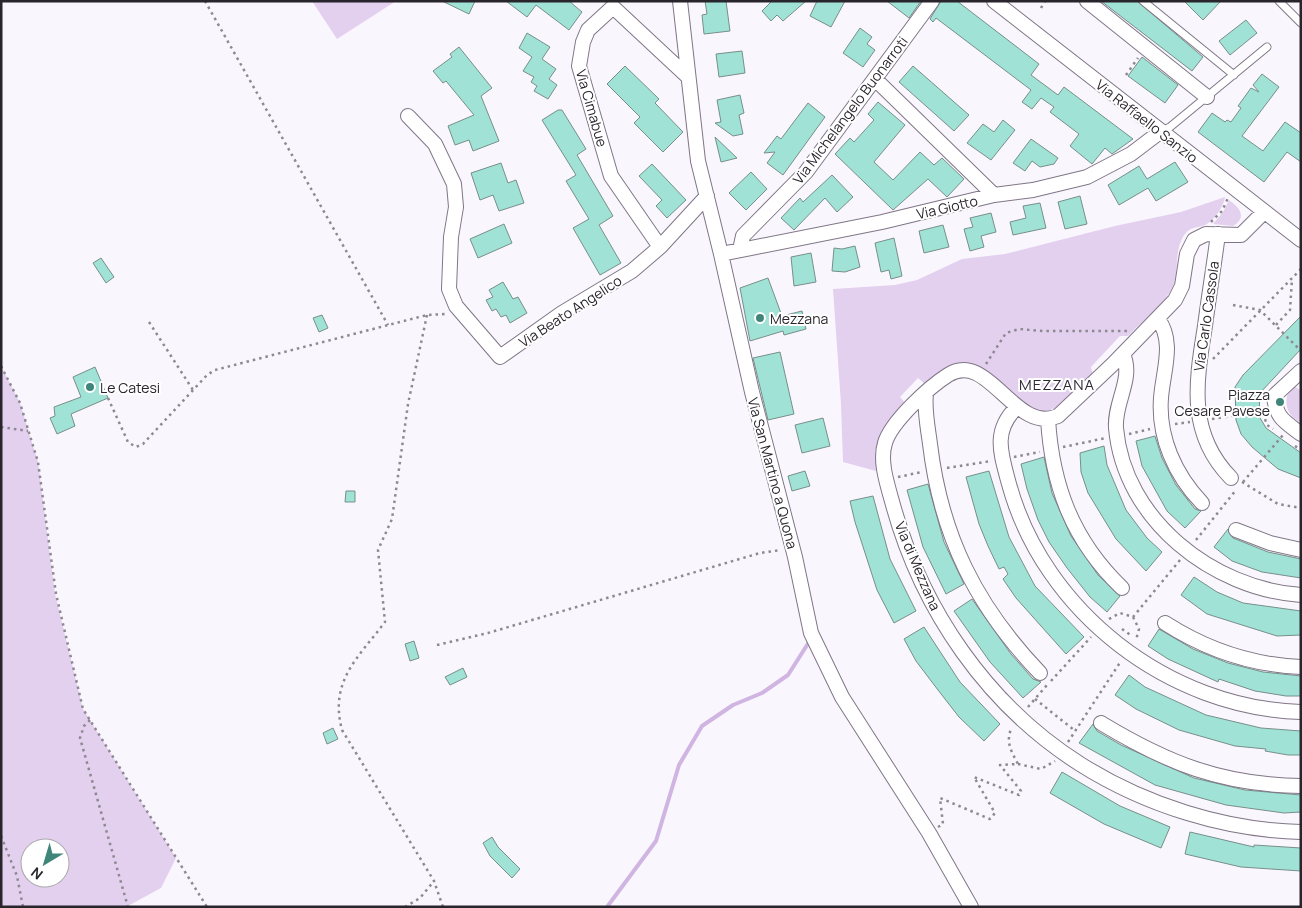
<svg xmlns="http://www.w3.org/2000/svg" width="1302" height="908" font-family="Manrope,sans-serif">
  <rect width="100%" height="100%" fill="#faf6fd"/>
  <path fill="#e3d0ef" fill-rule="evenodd" d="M312,1H396L337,39Z
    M1225,197C1224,206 1214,221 1205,225C1197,228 1190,227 1185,234C1174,249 1179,267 1174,283C1167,304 1142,321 1128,336H1120L1091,367L1093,376C1075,393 1059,417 1031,410C998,381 967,339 926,385L918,378L900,397L907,405C884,428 875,437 876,471L843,462L841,404L833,289L895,285L917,280L962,259L1005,254L1115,226L1181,212Z
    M1229,200C1239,207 1248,217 1233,226L1213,224L1223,212Z
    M1,366L20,403L38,462L55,594L83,709L176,858L161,888L126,907H1ZM30,848H60V878H30Z
    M1292,384L1301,391V423C1284,414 1283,400 1292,384Z"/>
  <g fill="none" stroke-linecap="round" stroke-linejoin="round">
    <path stroke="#d0b5e2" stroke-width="4" d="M607,907L656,841L679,765L702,726L733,705L762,693L788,675L809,642"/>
  </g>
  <path fill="#a0e2d6" stroke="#778f8a" d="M442,1H475L469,14Z
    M506,1H569L582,12L569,30L536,5L527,17Z
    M705,1H726L730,31L704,34L702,15L707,14Z
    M772,1H806L783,21L777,15L771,21L762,11Z
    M817,1H845L831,27L810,16Z
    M887,1H921L909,18Z
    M941,1H957L1039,64L1031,75L1058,95L1064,87L1133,139L1112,154L1105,148L1092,164L1070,146L1079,134L1050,112L1054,107L1041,98L1032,109L1022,102L1031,90L936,18L933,22L930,19Z
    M1101,1H1137L1203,57L1192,71Z
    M1184,1H1221L1203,20Z
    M1246,20L1257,33L1230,55L1219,41Z
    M860,28L872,37L867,44L875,50L863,67L843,53Z
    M527,33L550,47L542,59L556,69L549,79L557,85L548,99L534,91L537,86L531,82L534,77L523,71L532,57L519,48Z
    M459,47L492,88L481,96L499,141L473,151L469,140L455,145L448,126L474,115L446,81L443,83L433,71L452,57L450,54Z
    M742,51L745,73L719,77L716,54Z
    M1142,57L1178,85L1165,103L1128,76Z
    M625,66L659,99L655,103L683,132L663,152L634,123L640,117L607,84Z
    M913,66L969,115L954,131L899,82Z
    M1262,74L1279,87L1242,136L1263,151L1285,122L1301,133V162L1287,152L1264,182L1198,132L1212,113L1225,122L1227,120L1231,122L1241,108L1238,106L1251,88L1259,92L1253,85Z
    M740,95L744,113L739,115L743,134L733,136L715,123L721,122L717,100Z
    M878,102L905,125L874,162L893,180L920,152L934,165L942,158L964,179L947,197L928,179L893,210L835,154L850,138L854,142L874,120L868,114Z
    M808,103L825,117L783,175L767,163L775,152L764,153L777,136L781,139Z
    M558,110H562L586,149L577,155L613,216L599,225L621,263L600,275L573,228L589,219L566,181L576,175L542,120Z
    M1003,120L1015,130L991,160L967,143L983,124L994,132Z
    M715,137L737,158L721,162Z
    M1031,139L1058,158L1054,164L1040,167L1032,161L1025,171L1013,163Z
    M1175,162L1188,182L1156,201L1148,188L1119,205L1108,185L1139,166L1147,179Z
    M501,163L508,183L516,180L524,203L499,211L493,195L480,200L471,173Z
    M652,164L686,200L667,218L656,206L662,200L639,176Z
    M751,172L767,189L746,210L729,193Z
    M832,175L853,197L837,212L825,198L794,230L781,218L800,198L803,202Z
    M1080,196L1087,224L1065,229L1058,202Z
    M1040,203L1046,228L1013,235L1010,222L1026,218L1023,206Z
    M991,213L996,232L981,236L984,247L970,251L964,229L973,227L970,218Z
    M504,224L512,243L478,258L470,239Z
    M943,225L949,247L924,253L919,231Z
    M894,238L902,276L891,279L889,270L881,272L875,243Z
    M855,246L860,267L845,272L832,271L834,248L842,249Z
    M811,253L816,282L794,286L791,257Z
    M101,258L114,277L106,283L93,263Z
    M768,278L782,316L802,311L806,329L784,335L783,331L750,341L740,288Z
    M503,282L513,299L518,297L527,313L510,323L506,315L501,317L496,309L492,311L486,300L493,297L489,290Z
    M322,315L328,328L319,332L313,318Z
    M1301,316V349L1260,393L1259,416L1266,428L1301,453V478L1278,469L1252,447L1241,434L1236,420L1235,387L1243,375Z
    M780,352L794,414L768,420L753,358Z
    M95,367L108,398L71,414L75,426L57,434L50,418L55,416L54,407L81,397L73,377Z
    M823,418L830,446L802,453L795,425Z
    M1155,436L1162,458L1176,485L1195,509L1201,511L1185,528L1167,511L1142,466L1136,441Z
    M1104,446L1107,465L1126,510L1147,538L1162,552L1146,571L1116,539L1088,493L1081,472L1080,453Z
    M1044,457L1052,493L1071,536L1098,575L1120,596L1107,612L1090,597L1067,568L1049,542L1038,520L1027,489L1021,464Z
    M805,471L810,486L792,491L788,476Z
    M989,471L1009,537L1035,586L1084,637L1066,654L1016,598L1003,579L1008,574L1004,567L999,569L988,546L979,524L966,477Z
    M928,484L944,542L964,584L946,594L923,547L907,490Z
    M346,491H355V502H345Z
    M873,496L890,559L916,611L894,623L877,590L855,522L850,501Z
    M1228,529L1233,538L1268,552L1301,559V578L1262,572L1232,561L1214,547Z
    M1194,577L1217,592L1243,603L1301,611V635L1277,636L1207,614L1181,595Z
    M972,599L1011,654L1033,679L1041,682L1023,698L990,662L954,611Z
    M924,627L960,682L1000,724L984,741L959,717L938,690L916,661L904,639Z
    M1159,629L1193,649L1228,663L1263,672L1301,676V696H1286L1255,691L1219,679L1218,682L1168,659L1148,646Z
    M414,641L419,658L410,661L405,644Z
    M463,668L467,677L450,685L445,677Z
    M1129,675L1145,687L1206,715L1261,728L1301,731V755H1288L1265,751L1266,749L1235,746L1179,730L1136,709L1115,695Z
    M1093,724L1097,731L1121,745L1194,778L1245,790L1301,795V812L1284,813L1226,805L1155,785L1079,743Z
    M333,728L338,739L327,744L323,733Z
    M1062,772L1120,806L1170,827L1161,848L1104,824L1050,793Z
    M1190,832L1254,847V845L1301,848V871L1241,867L1185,854Z
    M492,837L498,847L520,869L512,878L490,856L483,843Z"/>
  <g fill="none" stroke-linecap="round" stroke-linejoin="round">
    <g stroke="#807687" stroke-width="9">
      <path id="lane" d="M1143,1L1234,75
        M1279,1L1301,23
        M1160,132L1170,127L1267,47"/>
    </g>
    <g stroke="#807687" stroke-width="16">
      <path id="street" d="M680,1L698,161L721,254L752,392L795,557L811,633L842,697L929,833L971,907
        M994,1L1301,240
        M1087,1L1207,97
        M875,79L994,195
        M408,116L435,144L454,184L456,207L451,237L449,289L456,306L500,357L562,313L632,271L660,247L707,196
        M1264,212L1241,235L1206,234L1194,240L1187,254L1182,286L1175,300L1113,364L1058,416C1015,435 988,349 948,375C929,387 891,422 885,443C879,462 888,486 893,505C922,610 987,705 1080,764C1145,805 1224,830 1301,832
        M1218,234C1214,265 1209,295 1205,326C1196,382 1187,433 1231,478
        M660,247L611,176L579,66L583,42L588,30L613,7L687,76
        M740,250L743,236L806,172L932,1
        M721,254L882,222L994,195L1033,190L1087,177L1131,154L1160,132
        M1158,319C1175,342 1163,371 1161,398C1158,437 1175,475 1202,503
        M1123,354C1134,379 1114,402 1116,428C1124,520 1213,589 1301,595
        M1301,371L1274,396C1276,418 1284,421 1301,434
        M926,394C924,410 928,428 930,444C941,536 976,606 1040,673
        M1017,407C992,431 1001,454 1009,484C1044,612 1169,708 1301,712
        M1048,419C1052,486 1073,541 1122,588
        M1236,530L1270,543L1301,550
        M1165,623C1207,650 1251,665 1301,667
        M1101,723C1167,763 1222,785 1301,786"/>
    </g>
    <path stroke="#8d8990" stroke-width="2.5" stroke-dasharray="2.5 4" stroke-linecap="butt" d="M205,1L388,325
      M1041,8L1045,1
      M1126,75L1138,58
      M1211,222L1222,211L1228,198
      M1233,305L1260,310L1301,351
      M427,315L408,404L392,519L378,550L385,622C358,658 329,681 342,730L434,881L443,907
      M149,322L193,390
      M1276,325L1290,310L1292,279
      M1213,359L1301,269
      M986,364L1006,333L1019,329L1043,331H1128
      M1,366L20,403L38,462L56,594L83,709L207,907
      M108,398L128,442L136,447L143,444L207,375L215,370L427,315L445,314
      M1263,413L1267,425L1273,429
      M1212,419L1264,411
      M1175,424L1190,422
      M1,427L28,431
      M1129,434L1150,429
      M1295,446L1301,450
      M1063,447L1106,438
      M1014,457L1040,452
      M947,468L991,461
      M898,477L922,472
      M1242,482L1278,504L1301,508
      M1243,482L1283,435
      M1196,540L1236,490
      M1133,617L1139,629L1136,640
      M1109,619L1120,613L1133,617L1180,560
      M1122,629L1132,636
      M437,645L488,633L760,553L781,550
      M1051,681L1091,637
      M1035,699L1074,730
      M1028,707L1047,685
      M90,720L84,726L80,738L128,907
      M1068,742L1121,661
      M1018,764L1041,769L1055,761
      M938,827L943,824L940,798L990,819L995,813L974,777L1019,795L1021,791L1000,765L1018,764C1011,751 1005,741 1012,727
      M1,836L17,876L23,907
      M405,907L420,898L434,881"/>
    <use href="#lane" stroke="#fff" stroke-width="7"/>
    <use href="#street" stroke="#fff" stroke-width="14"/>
  </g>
  <g fill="#40857a" stroke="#fff" stroke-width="2">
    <circle cx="760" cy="318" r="5"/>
    <circle cx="90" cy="387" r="5"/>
    <circle cx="1280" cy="402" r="5"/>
  </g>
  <g text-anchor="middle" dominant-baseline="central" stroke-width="4" stroke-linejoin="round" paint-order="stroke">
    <g font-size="14" fill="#29252c" stroke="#fff">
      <text transform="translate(592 108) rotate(74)">Via Cimabue</text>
      <text transform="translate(850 110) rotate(-53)">Via Michelangelo Buonarroti</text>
      <text transform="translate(1147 121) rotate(38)">Via Raffaello Sanzio</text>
      <text transform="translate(947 207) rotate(-13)">Via Giotto</text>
      <text transform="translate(570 311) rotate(-33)">Via Beato Angelico</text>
      <text transform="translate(1206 316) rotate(-82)">Via Carlo Cassola</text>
      <text transform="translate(773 473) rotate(75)">Via San Martino a Quona</text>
      <text transform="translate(918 566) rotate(67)">Via di Mezzana</text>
    </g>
    <g font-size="14" fill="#29252c" stroke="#fff" text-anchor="start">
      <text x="770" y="318">Mezzana</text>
      <text x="100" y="387">Le Catesi</text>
      <text x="1270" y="394" text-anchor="end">Piazza<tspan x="1270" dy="16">Cesare Pavese</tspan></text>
    </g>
    <g font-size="15" letter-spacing="1" fill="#302836" stroke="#fff">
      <text x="1057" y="384">MEZZANA</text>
    </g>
  </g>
  <rect width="1302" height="908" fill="none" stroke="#29252c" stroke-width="5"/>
  <g transform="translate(45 863) rotate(218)"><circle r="24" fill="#ffffff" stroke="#a9a8ab"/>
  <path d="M0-4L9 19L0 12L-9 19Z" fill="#40857a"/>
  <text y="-8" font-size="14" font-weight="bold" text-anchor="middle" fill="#29252c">N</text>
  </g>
</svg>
